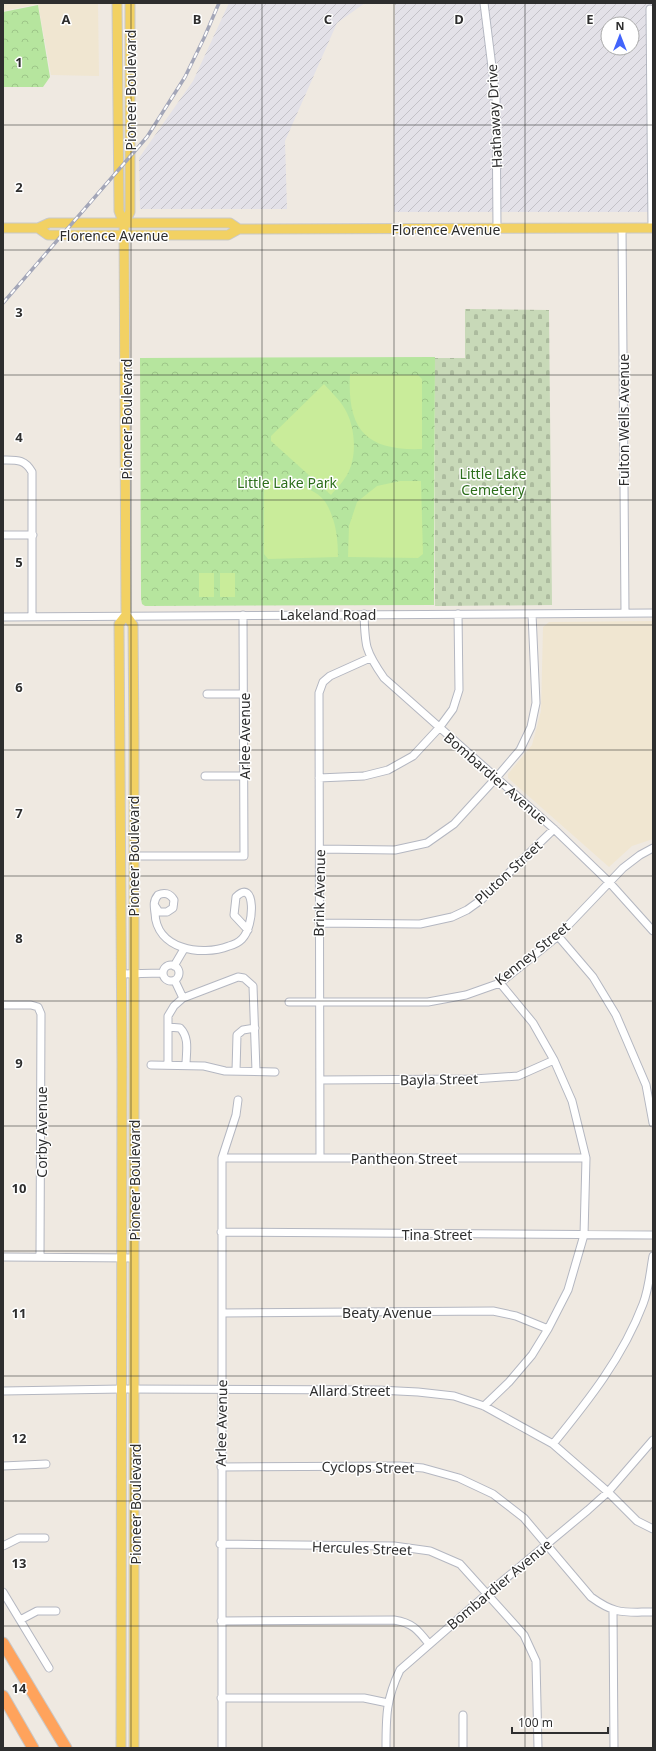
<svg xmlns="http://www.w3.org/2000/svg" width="656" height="1751" font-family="'Noto Sans',sans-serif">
  <defs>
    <pattern id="industrial-furrows" width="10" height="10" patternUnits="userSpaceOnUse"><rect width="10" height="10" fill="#e3e1e8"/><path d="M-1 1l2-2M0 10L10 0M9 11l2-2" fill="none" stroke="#c3c1c7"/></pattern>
    <pattern id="forest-crowns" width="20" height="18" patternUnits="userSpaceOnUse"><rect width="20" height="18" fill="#b6e59e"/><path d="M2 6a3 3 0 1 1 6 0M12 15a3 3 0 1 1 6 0" fill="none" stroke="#9dc588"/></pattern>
    <pattern id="cemetery-stones" width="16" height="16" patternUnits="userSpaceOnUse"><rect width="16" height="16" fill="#c8d9b8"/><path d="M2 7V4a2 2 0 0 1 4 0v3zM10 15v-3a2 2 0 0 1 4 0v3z" fill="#acbb9e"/></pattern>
  </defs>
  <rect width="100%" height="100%" fill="#efe9e1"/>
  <path fill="url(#industrial-furrows)" fill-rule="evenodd" d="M229,3H365L337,23L285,141L287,209H140L139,158L193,81Z
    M395,3H653V212H394ZM608,24H632V48H608Z"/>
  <path fill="#f0e6d1" d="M3,3H98L99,76L51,75L38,4L3,11Z
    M653,621V839L632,846L609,867L508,778V774L532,745L541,711L543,627L549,622Z"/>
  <path fill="url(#forest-crowns)" d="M38,5L50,77L43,87H3V12Z
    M435,357L434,605L145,606L142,604L141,599L140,358Z"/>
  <path fill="url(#cemetery-stones)" d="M465,309L549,310L552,605L435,606V358H465Z"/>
  <path fill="#c9ec9a" d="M350,374L418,375L422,379V449C366,451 347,430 350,374Z
    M324,384C332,393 342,402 347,413C355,429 357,456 348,473C344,481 337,488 331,495L271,441V436Z
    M264,480C282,480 316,486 326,503C336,520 338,539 338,557L268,559L264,554Z
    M400,481H421L423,554L418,558L348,557L349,526L357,502L377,486Z
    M199,573H214V597H199Z
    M220,573H235V597H220Z"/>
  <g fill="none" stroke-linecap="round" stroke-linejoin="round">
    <g stroke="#b4b7c1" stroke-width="9">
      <path id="minor" d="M484,3L496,99L497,228
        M650,9L652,228
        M622,228L625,612
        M3,460C17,460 25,459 32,472V617
        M3,535H33
        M364,614C365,646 365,651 384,678L554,829L609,882L653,931
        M3,617L653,613
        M207,694H244
        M205,776H243
        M319,778L364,776L388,770L413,756L439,728L453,709L459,690L458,614
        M320,849L395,850L427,843L454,824L496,778L520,750L531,727L536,703L532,614
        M134,856H244L243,615
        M155,906L159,912H167L173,908L174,900C170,893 164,892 158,895C153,901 154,906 155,913C156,949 201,957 229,946C233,945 239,942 242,939C255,926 256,877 236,897L234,915L248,930
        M319,923L420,924L452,917L467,910L481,900L554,829
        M558,936L593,977L616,1015L646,1085L653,1123
        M163 973a8 8 0 1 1 16 0a8 8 0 1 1-16 0Z
        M174,966L184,949
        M122,974L162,973
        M175,981L183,998
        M289,1002H428L466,995L500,983L558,936L623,868L640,855L653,848
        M3,1005H31L38,1007L41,1014L40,1257
        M168,1027L180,1028C190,1038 186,1052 186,1065
        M151,1065L204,1066L225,1071L275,1072
        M168,1065V1016L174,1006L183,998L238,977L244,978L253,986L256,1071
        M236,1071L237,1035L243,1030L255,1028
        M320,1080L474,1079L518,1076L554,1060
        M222,1158H586
        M320,1158C319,1003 319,848 319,693L323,682L330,676L370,658
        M221,1232L653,1235
        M3,1257L134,1258
        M223,1313L493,1311L516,1316L548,1329
        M3,1391L122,1389L378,1390L418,1392L454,1396L484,1406L553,1444L608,1492L637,1521L653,1529
        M484,1406L509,1382L532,1355L548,1329L568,1290L584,1235L586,1158L572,1101L554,1060L533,1023L500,983
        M553,1444C588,1401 623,1357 643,1304C649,1289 650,1272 653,1256
        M3,1466L46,1464
        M221,1467L400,1466L423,1468L459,1478L493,1494L524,1518L591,1597C616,1615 623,1612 653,1612
        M220,1544L394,1546L430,1551L460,1564L524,1635L536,1661L538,1748
        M3,1546L19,1538H45
        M3,1592L49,1668
        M613,1611L614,1748
        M20,1620L37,1611H56
        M221,1621L394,1620C413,1623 418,1630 429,1644
        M221,1698H364L388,1703
        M222,1748V1158L236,1115L238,1100
        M386,1748C386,1716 386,1699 400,1670L487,1594L588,1510L608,1492L653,1440
        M463,1748V1715"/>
    </g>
    <g stroke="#c9c9c9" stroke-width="11">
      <path id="major" d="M117,3L119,211L124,224L126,615L119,624L122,1063L121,1748
        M124,224L130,212V3
        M3,228H38L49,223H230L239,229
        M38,228L48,235H228L239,229L653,228
        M126,615L133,625L134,741V1748"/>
    </g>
    <g stroke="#c9c9c9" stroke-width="13">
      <path id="highway" d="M3,1643L66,1748
        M3,1696L33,1748"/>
    </g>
    <use href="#minor" stroke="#fff" stroke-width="7"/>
    <use href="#major" stroke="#f2d163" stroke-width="9"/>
    <use href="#highway" stroke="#ffa35c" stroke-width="11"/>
    <g stroke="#a3a6b8" stroke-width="3.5">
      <path id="rail" d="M3,303L147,137L185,77L204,38L219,3"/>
    </g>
    <use href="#rail" stroke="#fff" stroke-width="2" stroke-dasharray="6" stroke-linecap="butt"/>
  </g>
  <path fill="none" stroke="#2e2e2e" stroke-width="1" stroke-opacity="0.55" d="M131,3V1748M262,3V1748M394,3V1748M525,3V1748M3,125H653M3,250H653M3,375H653M3,500H653M3,625H653M3,750H653M3,876H653M3,1001H653M3,1126H653M3,1251H653M3,1376H653M3,1501H653M3,1626H653"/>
  <g text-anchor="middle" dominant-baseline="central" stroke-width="3" stroke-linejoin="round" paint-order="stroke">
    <g font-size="14" fill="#2e2e2e" stroke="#fff">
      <text transform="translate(130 90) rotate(-90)">Pioneer Boulevard</text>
      <text transform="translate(494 116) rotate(-93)">Hathaway Drive</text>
      <text x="446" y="229">Florence Avenue</text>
      <text x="114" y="235">Florence Avenue</text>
      <text transform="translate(126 419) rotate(-90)">Pioneer Boulevard</text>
      <text transform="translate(623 420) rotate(-90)">Fulton Wells Avenue</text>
      <text x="328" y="614">Lakeland Road</text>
      <text transform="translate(244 736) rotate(-90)">Arlee Avenue</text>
      <text transform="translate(496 778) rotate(41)">Bombardier Avenue</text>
      <text transform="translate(133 856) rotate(-90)">Pioneer Boulevard</text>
      <text transform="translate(508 872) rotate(-43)">Pluton Street</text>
      <text transform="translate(319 893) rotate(-89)">Brink Avenue</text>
      <text transform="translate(532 953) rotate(-39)">Kenney Street</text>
      <text transform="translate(439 1079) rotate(-1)">Bayla Street</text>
      <text transform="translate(41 1132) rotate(-90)">Corby Avenue</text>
      <text x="404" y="1158">Pantheon Street</text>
      <text transform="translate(134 1180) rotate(-90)">Pioneer Boulevard</text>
      <text x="437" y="1234">Tina Street</text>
      <text x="387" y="1312">Beaty Avenue</text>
      <text x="350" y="1390">Allard Street</text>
      <text transform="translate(221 1423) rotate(-89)">Arlee Avenue</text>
      <text transform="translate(368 1467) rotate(1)">Cyclops Street</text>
      <text transform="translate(135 1504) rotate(-90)">Pioneer Boulevard</text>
      <text transform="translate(362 1548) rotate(2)">Hercules Street</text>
      <text transform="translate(499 1584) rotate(-40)">Bombardier Avenue</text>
    </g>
    <g font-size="14" fill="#2c6e1b" stroke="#fff">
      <text x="493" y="473">Little Lake<tspan x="493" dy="16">Cemetery</tspan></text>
      <text x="287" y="482">Little Lake Park</text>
    </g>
  </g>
  <g font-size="13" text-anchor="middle" font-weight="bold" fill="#2e2e2e" stroke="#fff" stroke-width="3" stroke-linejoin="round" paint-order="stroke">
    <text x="66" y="24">A</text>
    <text x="197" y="24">B</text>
    <text x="328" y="24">C</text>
    <text x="459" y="24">D</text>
    <text x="590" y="24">E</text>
    <text x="19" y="67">1</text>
    <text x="19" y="192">2</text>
    <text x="19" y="317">3</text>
    <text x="19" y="442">4</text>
    <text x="19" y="567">5</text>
    <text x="19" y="692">6</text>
    <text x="19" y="818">7</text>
    <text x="19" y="943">8</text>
    <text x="19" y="1068">9</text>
    <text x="19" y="1193">10</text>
    <text x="19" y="1318">11</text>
    <text x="19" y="1443">12</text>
    <text x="19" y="1568">13</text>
    <text x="19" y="1693">14</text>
  </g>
  <rect width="656" height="1751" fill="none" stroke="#2e2e2e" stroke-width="8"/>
  <g transform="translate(620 36)"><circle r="19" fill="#ffffff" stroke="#ababab"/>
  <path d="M0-3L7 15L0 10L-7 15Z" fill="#4264fb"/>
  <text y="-6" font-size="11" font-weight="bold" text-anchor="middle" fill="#2e2e2e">N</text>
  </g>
  <path d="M512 1727v6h96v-6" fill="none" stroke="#2e2e2e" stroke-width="2"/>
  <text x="518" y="1727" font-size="12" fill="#2e2e2e" stroke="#ffffff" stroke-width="3" paint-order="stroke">100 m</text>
</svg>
